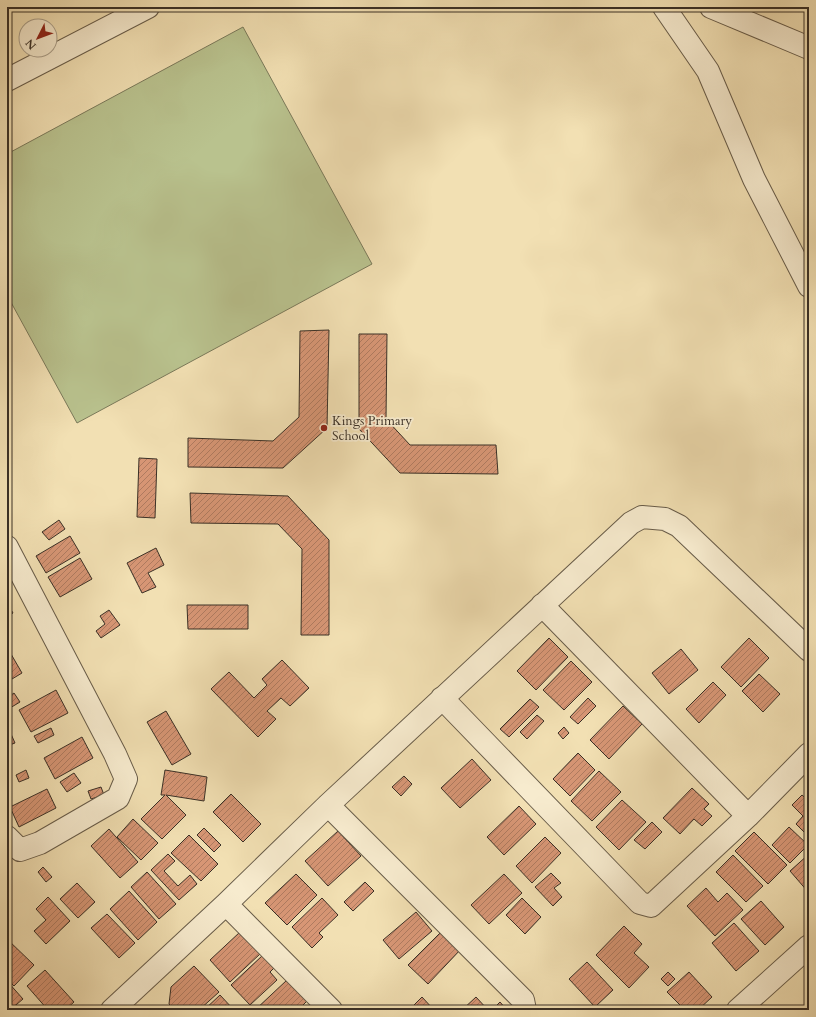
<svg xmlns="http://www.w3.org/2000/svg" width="816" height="1017" font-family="Cardo,serif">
  <defs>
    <pattern id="building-hatch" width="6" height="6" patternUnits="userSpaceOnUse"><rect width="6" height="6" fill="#d79675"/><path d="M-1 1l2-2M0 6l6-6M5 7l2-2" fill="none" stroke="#af7b60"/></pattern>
  </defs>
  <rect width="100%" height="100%" fill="#f2e0b3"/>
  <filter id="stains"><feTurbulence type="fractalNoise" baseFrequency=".005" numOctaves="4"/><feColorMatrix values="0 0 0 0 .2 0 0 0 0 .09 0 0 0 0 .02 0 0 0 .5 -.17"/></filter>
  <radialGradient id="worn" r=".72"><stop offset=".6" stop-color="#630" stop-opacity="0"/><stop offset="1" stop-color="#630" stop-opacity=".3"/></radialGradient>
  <path fill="#b9c28e" stroke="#7a795a" d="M243,27L372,264L77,423L7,295V154Z"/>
  <path fill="url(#building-hatch)" stroke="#3a3026" d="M329,330L327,428L283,468L188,467V438L273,441L299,417L300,331Z
    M359,334H387L386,419L410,445H496L498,474L400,473L359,429Z
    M139,458L157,459L155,518L137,517Z
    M190,493L288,496L329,540V635H301L302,549L278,524L191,523Z
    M59,520L65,529L49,540L42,532Z
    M70,536L80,553L46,573L36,556Z
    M156,548L164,565L148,573L156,587L142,593L127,563Z
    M80,558L92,579L60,597L48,577Z
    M7,603L13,613L7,617Z
    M187,605H248V629H188Z
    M109,610L120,625L101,638L96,631L105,624L100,616Z
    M549,638L568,657L536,690L517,671Z
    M749,638L769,658L741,687L721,667Z
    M681,649L698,670L669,694L652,673Z
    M11,654L22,673L7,682V657Z
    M282,660L309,688L290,706L281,698L267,711L276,719L258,737L211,689L229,672L254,698L267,685L262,679Z
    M571,661L592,682L564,710L543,690Z
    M759,674L780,694L763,712L742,691Z
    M713,682L726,695L699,723L686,709Z
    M56,690L68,713L31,732L19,710Z
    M14,693L20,702L10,708L7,703V698Z
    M588,698L596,706L578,724L570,717Z
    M530,699L539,707L509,737L500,729Z
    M623,706L642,724L609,759L590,740Z
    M166,711L191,754L172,765L147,722Z
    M537,715L544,721L527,739L520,732Z
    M7,725L15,743L7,746Z
    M564,727L569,733L563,739L558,733Z
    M51,728L54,735L38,743L34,736Z
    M82,737L93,758L55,779L44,758Z
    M578,753L595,770L570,796L553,779Z
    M472,759L491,780L460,808L441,788Z
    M26,770L29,778L19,782L16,775Z
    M165,770L207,777L204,801L166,795L186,815L162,839L141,819L165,795H161Z
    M599,771L621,792L592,821L571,801Z
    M74,773L81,783L67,792L60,782Z
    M404,776L412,784L401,796L392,787Z
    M101,787L104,795L91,799L88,791Z
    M692,788L709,804L704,809L712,816L702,826L694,819L680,834L663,818Z
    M47,789L56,808L19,827L10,807Z
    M231,794L261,824L243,842L213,812Z
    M802,795L809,801V837L796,824L803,816L792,805Z
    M622,800L646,822L619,850L596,827Z
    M519,806L536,824L504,855L487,837Z
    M133,819L158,843L141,860L117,837Z
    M652,822L662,832L645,849L634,840Z
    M789,827L808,845L790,863L772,845Z
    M204,828L221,845L214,852L197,835Z
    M109,829L138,862L120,878L91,846Z
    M338,831L361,856L328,886L305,861Z
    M754,832L787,865L768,884L735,851Z
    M189,835L218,864L201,881L171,853Z
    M545,837L561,853L532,883L516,866Z
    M168,854L175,861L164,871L178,886L190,875L197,884L179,900L151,870Z
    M809,854V893L790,871Z
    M733,855L763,886L746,902L716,872Z
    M43,867L52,877L46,882L38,872Z
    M147,872L176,904L159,919L131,887Z
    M551,873L561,883L554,888L562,897L553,906L535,887Z
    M296,874L317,895L287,925L265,903Z
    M504,874L522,893L489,924L471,905Z
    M365,882L374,891L353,911L344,902Z
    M77,883L95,902L78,918L60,899Z
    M706,888L718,902L727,893L743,910L715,936L687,906Z
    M129,891L157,922L138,940L110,909Z
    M48,897L70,921L46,944L34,931L46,920L36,909Z
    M322,898L338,915L319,933L323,937L312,948L292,927Z
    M522,898L541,917L525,934L506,915Z
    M761,901L784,927L765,945L741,919Z
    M416,912L432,931L399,959L383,940Z
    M107,914L135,943L119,958L91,928Z
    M734,923L759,951L736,971L712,943Z
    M624,926L642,944L634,953L649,967L629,988L596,955Z
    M443,930L462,948L428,984L408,965Z
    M240,932L260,954L230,982L210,960Z
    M7,939L34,965L14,986L7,979Z
    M263,955L275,967L270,972L277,980L250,1005L231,985Z
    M587,962L613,990L595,1007L569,979Z
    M194,966L219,992L199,1010H175L169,1004L171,987Z
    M45,970L74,1002L65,1010H48L27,986Z
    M668,972L675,979L668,986L661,979Z
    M689,972L712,997L698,1010H685L667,992Z
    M287,980L307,1001L298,1010H255Z
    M7,981L23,999L10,1010H7Z
    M220,995L234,1010H204Z
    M422,997L434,1010H409Z
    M476,997L488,1010H462Z
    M500,1002L507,1010H492Z"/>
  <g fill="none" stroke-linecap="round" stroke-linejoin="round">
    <g stroke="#685c49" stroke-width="24">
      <path id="minor" d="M664,7L708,71L754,179L809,286
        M711,7L809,48
        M7,80L148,7
        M7,547L115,754L126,779L118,798L40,843L20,850L7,837
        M542,605L748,816
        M442,698L640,903L651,906L748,816L809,754
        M328,805L523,1000L525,1010
        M226,904L331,1010
        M112,1010L226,904L328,805L631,523L642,517L665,519L679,526L809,650
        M738,1010L809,946"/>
    </g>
    <use href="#minor" stroke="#f7ebce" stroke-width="22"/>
  </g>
  <circle fill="#8f2418" stroke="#f7ebce" stroke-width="1.5" cx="324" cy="428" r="4"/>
  <g text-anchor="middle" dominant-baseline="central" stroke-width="3.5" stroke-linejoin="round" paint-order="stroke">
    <g font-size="13" fill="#3a3026" stroke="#f7ebce" text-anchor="start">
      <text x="332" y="421">Kings Primary<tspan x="332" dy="15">School</tspan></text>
    </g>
  </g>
  <rect width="816" height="1017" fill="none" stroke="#f2e0b3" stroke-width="24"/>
  <rect x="8" y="8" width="800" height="1001" fill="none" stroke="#3a3026" stroke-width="2"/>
  <rect x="12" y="12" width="792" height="993" fill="none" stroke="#3a3026"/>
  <g transform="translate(38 38) rotate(228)"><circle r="19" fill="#f7ebce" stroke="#aba08b"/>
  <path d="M0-3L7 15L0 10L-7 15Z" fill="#8f2418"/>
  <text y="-6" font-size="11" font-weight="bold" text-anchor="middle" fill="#3a3026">N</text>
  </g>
  <rect width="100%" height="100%" filter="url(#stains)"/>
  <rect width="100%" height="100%" fill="url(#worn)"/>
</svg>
